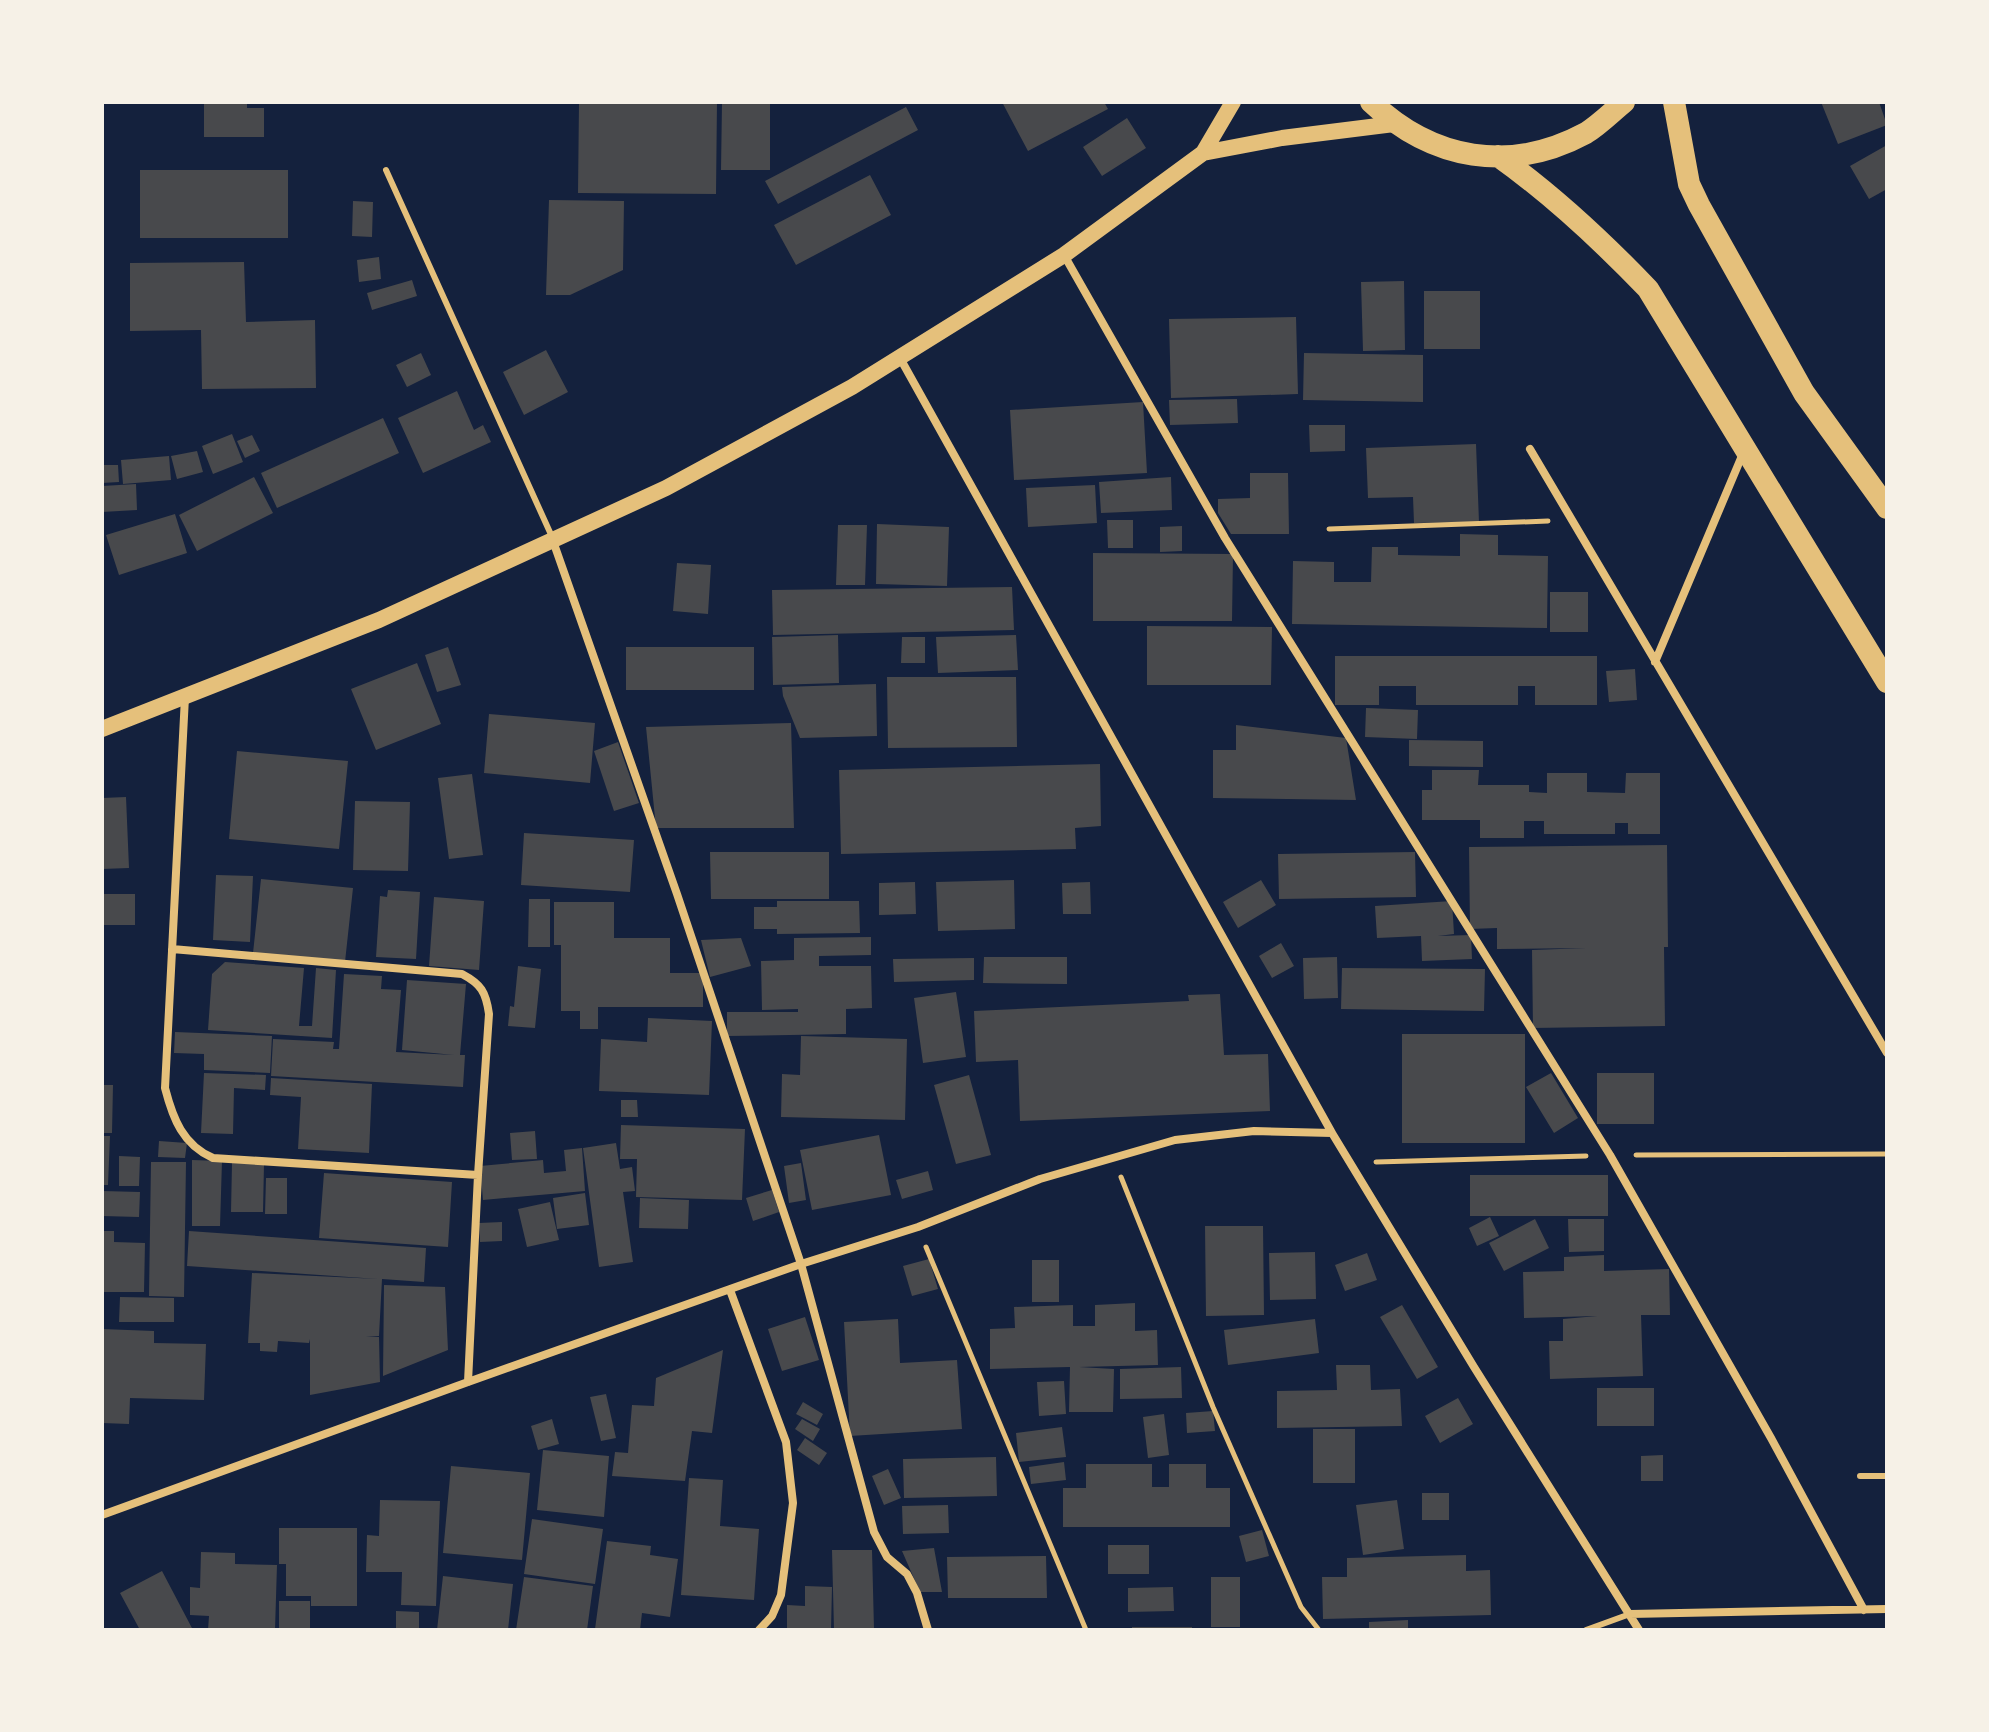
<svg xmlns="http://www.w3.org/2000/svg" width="1989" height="1732" font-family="Raleway,sans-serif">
  <rect width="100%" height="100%" fill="#14213d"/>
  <path fill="#48494c" d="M204,102H247V108H264V137H204Z
    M579,102H717L716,194L578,193Z
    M722,102H770V170H721Z
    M1002,102H1104L1108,109L1028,151Z
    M1821,102H1879L1887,125L1838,144Z
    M906,107L918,130L778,204L765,181Z
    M1127,118L1146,148L1102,176L1083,147Z
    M1887,145V189L1869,199L1850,166Z
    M140,170H288V238H140Z
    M870,175L891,215L796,265L774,225Z
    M549,200L624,201L623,270L570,295H546Z
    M353,201L373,202L372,237L352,236Z
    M379,257L381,279L359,282L357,260Z
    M244,262L246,322L315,320L316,388L202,389L201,330L130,331V263Z
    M412,280L417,296L372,310L367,293Z
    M1404,281L1405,350L1363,351L1361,282Z
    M1424,291H1480V349H1424Z
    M1296,317L1298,394L1171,398L1169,319Z
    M546,350L568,392L524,415L503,372Z
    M421,353L431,375L407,387L396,365Z
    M1304,353L1423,355V402L1303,400Z
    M457,391L474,430L483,425L491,442L423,473L398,418Z
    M1237,399L1238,423L1170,425L1169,400Z
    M1143,402L1147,473L1014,480L1010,410Z
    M383,418L399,453L277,508L261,473Z
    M1309,425H1345V451L1310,452Z
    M232,434L243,462L213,474L202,446Z
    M252,435L260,451L245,458L237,441Z
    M1476,444L1479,522L1414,523L1413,497L1368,498L1366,448Z
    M197,451L203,472L177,479L171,456Z
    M169,456L171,480L123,484L121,460Z
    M102,465H118L119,482L102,483Z
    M1250,473H1288L1289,534H1231L1218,513V499L1250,498Z
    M254,477L273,513L197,551L179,515Z
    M1171,477L1172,510L1101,513L1099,482Z
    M136,484L137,510L102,512V486Z
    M1095,485L1097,523L1028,527L1026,488Z
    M175,514L187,553L119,575L106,535Z
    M1107,520H1133V548H1108Z
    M877,524L949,527L947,586L876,584Z
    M838,525H867L865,585H836Z
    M1182,526V551L1160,552V527Z
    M1460,534L1498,535V555L1548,556L1547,628L1292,624L1293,561L1334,562V582H1371L1372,547H1398V555L1460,556Z
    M1093,553L1233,554L1232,621H1093Z
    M677,563L711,565L708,614L673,611Z
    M1012,587L1014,630L773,635L772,590Z
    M1550,592H1588V632H1550Z
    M1147,626L1272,627L1271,685H1147Z
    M838,635L839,683L773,685L772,637Z
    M1016,635L1018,670L938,673L936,637Z
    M902,637H925V663H901Z
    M448,647L461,685L437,692L425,655Z
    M626,647H754V690H626Z
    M1335,656H1597V705H1535V686H1518V705H1416V686H1379V705H1335Z
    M417,663L441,724L376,750L351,689Z
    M1635,669L1637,700L1609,702L1606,671Z
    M887,677H1016L1017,747L888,748Z
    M876,684L877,736L800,738L783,696L782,687Z
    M1366,708L1418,710L1417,739L1365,737Z
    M489,714L595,723L590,783L484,773Z
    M791,723L794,828H656L646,727Z
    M1236,725L1346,738L1356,800L1213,798V750H1236Z
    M1409,740L1483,741V767L1409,766Z
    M618,742L639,803L614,811L594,751Z
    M237,751L348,761L339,849L229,839Z
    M1100,764L1101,826L1075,828L1076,849L841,854L839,770Z
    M1432,770H1479L1478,785H1529V792L1547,793V773H1587V792L1625,793L1626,773H1660V834H1628V823H1615V834H1544V821H1524V838H1480V820H1422V790H1432Z
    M472,774L483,855L449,859L438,778Z
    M126,797L129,868L102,869V798Z
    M355,801L410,802L408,871L353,870Z
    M524,833L634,840L630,892L521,885Z
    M1667,845L1668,947H1664L1665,1026L1533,1028L1532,950L1587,948L1497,949V928L1470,929L1469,847Z
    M710,852H829V899H711Z
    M1415,852L1416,897L1279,899L1278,854Z
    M216,875L253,876L250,942L213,940Z
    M261,879L353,888L345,962L253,953Z
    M1014,880L1015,929L938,931L936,882Z
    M1261,880L1276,905L1238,928L1223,902Z
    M915,882L916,914L879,915V883Z
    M1090,882L1091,914H1063L1062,883Z
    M388,890L420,892L416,959L376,957L380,896L387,897Z
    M102,894H135V925H102Z
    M434,897L484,901L479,970L429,966Z
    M529,899H550V947H528Z
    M777,901H859L860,933L777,934V929H754V907H777Z
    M1452,901L1454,934L1438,936L1471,935L1472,959L1422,961L1421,936L1377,938L1375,906Z
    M554,902H614V938H670V973H703V1007H598V1029H580V1011H561V945H554Z
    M871,937V955L819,956V966H871L872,1008L846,1009V1034L727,1036V1012H798V1009L762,1010L761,961L794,960V938Z
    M741,938L751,966L710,977L701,940Z
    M1281,943L1294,966L1272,978L1259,956Z
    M984,957H1067V984L983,983Z
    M1337,957L1338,998L1304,999L1303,958Z
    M974,958V980L894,982L893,959Z
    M225,962L304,968L299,1026H312L316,968L336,970L332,1038L208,1030L212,974Z
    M518,966L541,969L535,1028L508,1026L510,1006L514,1007Z
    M1342,968L1485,969L1484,1011L1341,1009Z
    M344,974L382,976L381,989L401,990L396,1052L454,1055L402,1050L407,980L466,984L460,1055H465L463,1087L271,1076L273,1039L334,1042L333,1049H339Z
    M956,992L966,1057L923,1063L914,998Z
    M1220,994L1224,1055L1268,1054L1270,1111L1020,1121L1018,1060L976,1062L974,1011L1189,1001L1188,995Z
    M648,1018L712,1021L709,1095L599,1091L601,1039L647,1042Z
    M175,1032L272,1036L270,1073L204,1070V1054L174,1053Z
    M1402,1034H1525V1143H1402Z
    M801,1036L907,1039L905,1120L781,1117L782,1074L800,1075Z
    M204,1073L266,1075L265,1090L234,1088L233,1134L201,1133Z
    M1551,1073L1578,1118L1554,1133L1526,1087Z
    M1597,1073H1654V1124H1597Z
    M969,1075L991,1155L956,1164L934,1085Z
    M271,1078L372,1084L369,1153L298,1149L301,1097L270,1095Z
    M102,1085H113L112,1133H102Z
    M621,1100H637L638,1117H621Z
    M621,1125L745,1129L742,1200L636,1197L637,1159H620Z
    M535,1131L537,1159L512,1160L510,1133Z
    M879,1135L891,1195L812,1210L800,1150Z
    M102,1136H110L108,1185H102Z
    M159,1141L187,1143L185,1158L158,1157Z
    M616,1143L620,1169L632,1167L635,1191L623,1192L633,1262L599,1267L583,1148Z
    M582,1148L585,1191L483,1200L480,1166L543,1160L544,1173L566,1171L564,1150Z
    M119,1156L140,1157L139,1186H119Z
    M192,1160L222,1161L220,1226H192Z
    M151,1162H186L184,1297L149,1296Z
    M232,1163L264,1164L263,1212H231Z
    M801,1163L806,1200L789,1203L784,1166Z
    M928,1171L933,1190L902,1199L896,1180Z
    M324,1173L452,1182L448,1247L319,1238Z
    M1470,1175H1608V1216H1470Z
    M266,1178H287V1214H265Z
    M772,1190L779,1212L753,1221L746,1198Z
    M102,1191L140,1192L139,1217L102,1216Z
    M585,1193L589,1225L557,1229L553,1198Z
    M640,1198L689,1200L688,1229L639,1228Z
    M550,1202L559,1240L527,1247L518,1209Z
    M1490,1217L1499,1236L1477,1246L1469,1228Z
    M1535,1219L1549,1248L1504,1271L1489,1243Z
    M1568,1219H1604V1251L1569,1252Z
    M502,1222V1241L480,1242L479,1223Z
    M1205,1226H1263L1264,1315L1206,1316Z
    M102,1231H114V1242L145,1243L144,1292H102Z
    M189,1231L426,1248L424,1282L382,1279L379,1336H366L379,1337L380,1382L310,1395V1339L309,1343L278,1341L277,1352L260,1351V1343H248L252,1273L378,1279L187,1266Z
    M1315,1252L1316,1299L1270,1300L1269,1253Z
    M1367,1253L1377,1280L1345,1291L1335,1265Z
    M1604,1255V1271L1669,1269L1670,1315H1641L1643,1376L1550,1379L1549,1341H1563V1319L1597,1316L1524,1318L1523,1272L1564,1271V1257Z
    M929,1259L938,1289L912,1296L903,1266Z
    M1032,1260H1059V1302H1032Z
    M384,1285L445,1287L448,1350L383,1376Z
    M120,1297L174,1298V1322H119Z
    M1135,1303V1331L1157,1330L1158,1365L1079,1367L1114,1369L1113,1412H1069L1070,1367L990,1369V1329L1015,1328L1014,1307L1073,1305V1326H1095V1305Z
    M1402,1305L1438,1367L1417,1379L1380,1317Z
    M805,1317L819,1360L782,1371L768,1329Z
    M898,1319L900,1363L957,1360L962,1429L850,1436L844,1322Z
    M1315,1319L1319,1353L1228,1365L1224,1330Z
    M102,1329L154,1331V1343L206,1344L204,1400L130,1398L129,1424L102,1423Z
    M723,1350L712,1433L692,1431L685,1481L612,1476L615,1452L628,1453L632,1405L654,1406L656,1378Z
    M1336,1365H1370L1371,1390L1400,1389L1402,1426L1277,1428V1391L1337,1390Z
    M1181,1367L1182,1398L1120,1399V1369Z
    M1064,1381L1066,1414L1039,1416L1037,1382Z
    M1597,1388H1654V1426H1597Z
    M606,1394L616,1438L601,1441L590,1397Z
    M1458,1398L1473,1424L1440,1443L1425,1416Z
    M803,1402L823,1414L817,1425L796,1414Z
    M1213,1411L1215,1431L1187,1433L1186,1413Z
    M1164,1414L1169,1455L1148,1458L1143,1417Z
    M552,1419L559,1444L538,1450L531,1426Z
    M802,1419L820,1429L813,1441L795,1429Z
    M1062,1427L1066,1457L1019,1462L1016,1433Z
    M1313,1429H1355V1483H1313Z
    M805,1438L827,1453L819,1465L797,1450Z
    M543,1450L609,1456L604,1517L537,1510Z
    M1663,1455V1481H1641V1456Z
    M996,1457L997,1496L904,1498L903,1459Z
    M1064,1462L1066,1480L1031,1484L1029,1467Z
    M1086,1464H1152V1487H1169V1464H1206V1488H1230V1527H1063V1488H1086Z
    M451,1466L530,1473L522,1560L443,1553Z
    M888,1469L901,1498L884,1505L872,1476Z
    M689,1478L723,1480L720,1526L759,1529L754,1600L681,1595Z
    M1422,1493H1449V1520H1422Z
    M380,1500L440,1501L436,1606L401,1605L402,1572H366L367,1535L379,1536Z
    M1397,1500L1404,1549L1363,1555L1356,1505Z
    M948,1505L949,1533L903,1534L902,1506Z
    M532,1519L603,1529L595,1584L524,1574Z
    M279,1528H357V1606H311V1596H286V1564H279Z
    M1262,1530L1269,1556L1246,1562L1239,1536Z
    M607,1541L651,1546L650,1555L678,1559L670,1617L642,1613L640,1630L595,1629Z
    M1108,1545H1149V1574H1108Z
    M934,1548L942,1592H920L902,1551Z
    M832,1550H872L874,1629L834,1630Z
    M201,1552L235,1553V1564L277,1565L275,1630H208L209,1616L190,1615V1587L200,1588Z
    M1466,1555V1571L1490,1570L1491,1615L1323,1619L1322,1577H1347V1558Z
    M1046,1556L1047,1598H948L947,1557Z
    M162,1571L193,1630H140L120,1593Z
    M443,1576L513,1584L508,1630H437Z
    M524,1577L593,1586L587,1630H516Z
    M1211,1577H1240V1627H1211Z
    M805,1586L832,1587L831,1630L787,1629V1605L805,1606Z
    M1173,1587L1174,1611L1128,1612V1588Z
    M279,1601H310V1630H279Z
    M396,1611L419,1612V1629H396Z
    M1408,1620V1630H1369V1622Z
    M1132,1627H1192V1630H1132Z"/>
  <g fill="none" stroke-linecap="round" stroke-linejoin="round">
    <path stroke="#e5c07b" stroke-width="5" d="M1329,529L1548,521
      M1636,1155L1887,1154
      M1376,1162L1586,1156
      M1121,1177L1213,1407L1301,1607L1319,1630
      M926,1247L1086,1630"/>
    <path stroke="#e5c07b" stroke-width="6" d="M386,170L553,539
      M1860,1476H1887
      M1586,1630L1630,1614"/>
    <path stroke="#e5c07b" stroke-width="8" d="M1064,255L1225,538L1610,1155L1771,1438L1864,1610
      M900,358L1332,1133
      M1530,449L1887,1053
      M553,541L677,894L801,1264L874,1532L887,1557L907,1574L917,1593L928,1630
      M1655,662L1744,451
      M185,697L165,1088C173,1119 183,1145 213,1158L478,1175
      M172,949L462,974C481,984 486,992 489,1014L478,1175L468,1382
      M730,1290L786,1442L793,1503L781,1595L772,1616L759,1630
      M102,1515L468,1382L801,1264L918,1227L1040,1179L1175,1140L1254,1131L1332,1133L1474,1367L1639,1630
      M1630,1614L1887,1609"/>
    <path stroke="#e5c07b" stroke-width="16" d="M1203,153L1282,138L1394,124
      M102,729L379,620L666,488L852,387L1064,255L1203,153L1233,102"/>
    <path stroke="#e5c07b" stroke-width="22" d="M1371,102C1432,160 1510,174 1586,133C1599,125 1612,112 1624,102
      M1674,102L1689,184L1699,205L1804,393L1887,508
      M1498,156C1553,195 1601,240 1648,289L1887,682"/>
  </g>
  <rect width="1989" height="1732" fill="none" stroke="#f6f1e7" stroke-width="208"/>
</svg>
